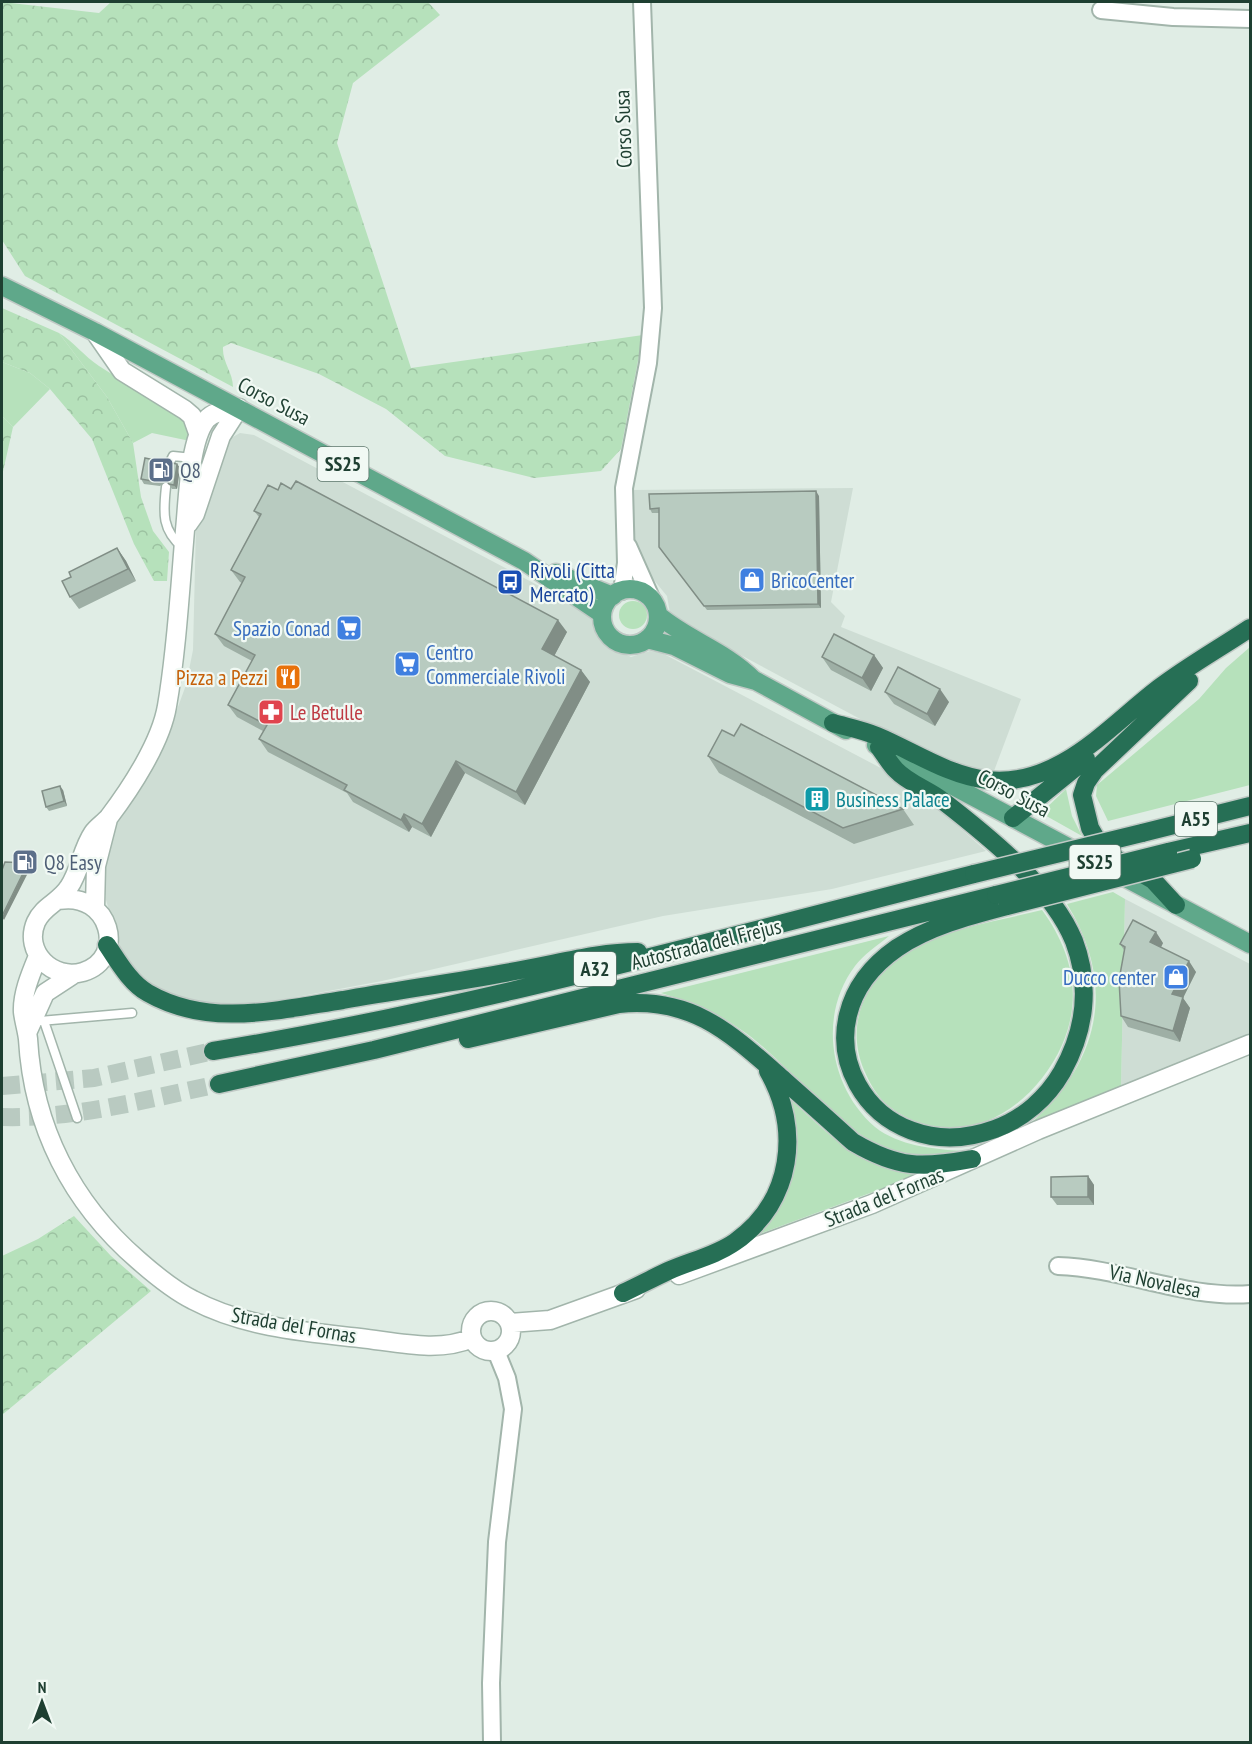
<svg xmlns="http://www.w3.org/2000/svg" width="1252" height="1744" font-family="'PT Sans Narrow',sans-serif">
  <defs>
    <pattern id="forest-crowns" width="20" height="18" patternUnits="userSpaceOnUse" patternTransform="scale(1.5)"><rect width="20" height="18" fill="#b6e1bb"/><path d="M2 6a3 3 0 1 1 6 0M12 15a3 3 0 1 1 6 0" fill="none" stroke="#9cc2a1"/></pattern>
  </defs>
  <rect width="100%" height="100%" fill="#e0ede5"/>
  <path fill="#ceddd4" d="M240,433L254,435L573,604L595,622L610,647L631,657L650,651L662,653L896,776L925,797L986,851L832,889L663,916L382,981L259,1004L219,1006L192,1002L164,993L145,980L130,963L120,947L106,900L103,869L107,845L119,816L171,726L186,685L193,650L196,526L225,447L231,438Z
    M853,488L831,602L845,616L841,627L1021,699L994,771L977,770L952,762L907,744L679,622L670,613L667,596L644,568L635,551L632,532V490Z
    M1125,899L1250,964V1034L1121,1087Z"/>
  <path fill="#b6e1bb" d="M59,333C74,342 84,356 99,366C127,385 160,397 187,419L190,441L152,433L133,443L107,397Z
    M2,362L30,373L50,389L13,427L2,416Z
    M619 615a14 14 0 1 1 28 0a14 14 0 1 1-28 0Z
    M1250,647V785L1108,821L1096,796L1097,785L1199,699L1226,668Z
    M1066,789L1072,816L1082,836L1041,813Z
    M1113,892L1125,899L1121,1087L1030,1124C1100,1062 1117,985 1067,904Z
    M1042,910C1072,951 1083,997 1062,1045C1032,1112 956,1157 890,1107C878,1098 870,1084 864,1070C842,1017 872,969 920,945C957,926 1003,920 1042,910Z
    M889,936C878,945 863,955 855,966C818,1015 829,1087 875,1127C899,1146 933,1149 962,1151C952,1153 940,1156 930,1156C848,1157 801,1070 740,1029C716,1012 689,1002 661,993Z
    M790,1099C834,1139 857,1166 919,1175L754,1236C795,1190 803,1159 790,1099Z"/>
  <path fill="url(#forest-crowns)" d="M2,2L99,13L111,2H428L440,15L353,83L337,143L411,368L643,335L621,449L601,471L534,478L445,456L386,409L319,374L231,343L223,347C222,362 233,372 233,387L25,276L2,240Z
    M2,308L59,333L107,397L133,443L141,497L153,531L169,552L167,581H154L134,544L92,439L50,389L30,373L2,362Z
    M2,416L13,427L2,476Z
    M74,1216L111,1256L151,1291L2,1415V1256L38,1239Z"/>
  <g fill="none" stroke-linecap="round" stroke-linejoin="round">
    <path stroke="#b9cac1" stroke-width="18" stroke-dasharray="18 9" stroke-linecap="butt" d="M2,1086L94,1078L213,1051
      M2,1117C76,1119 147,1099 219,1084"/>
    <g stroke="#a2b5ab" stroke-width="11">
      <path id="service" d="M168,466L173,456L193,458
        M166,487C163,514 162,530 183,548
        M40,1021L132,1013
        M44,1021L77,1118"/>
    </g>
    <g stroke="#a2b5ab" stroke-width="20">
      <path id="minor" d="M1101,10L1173,17L1250,19
        M628,546L652,600
        M622,591L626,563L624,488L648,363L653,308L642,2
        M1058,1266C1123,1268 1185,1299 1250,1294
        M492,1742L491,1683L497,1542L513,1409L507,1378L496,1351"/>
    </g>
    <g stroke="#a2b5ab" stroke-width="21">
      <path id="tertiary" d="M95,332L122,371L185,410L192,416L198,433
        M188,524L195,514L221,436L239,408
        M59,900C110,891 128,958 83,972C53,981 23,952 36,922C43,906 60,902 69,887C80,871 82,849 93,833C97,827 104,823 109,817C131,788 161,742 167,706C177,648 180,588 185,530C188,502 189,442 206,420C213,411 228,410 239,408
        M95,907L96,866L108,819
        M38,956C31,973 22,994 23,1012C24,1021 27,1030 28,1039C33,1127 72,1203 138,1260C155,1275 173,1290 193,1300C244,1327 304,1332 360,1338C396,1342 439,1353 472,1338
        M27,1033L45,993L74,974
        M679,1275L872,1204L1038,1130L1250,1044
        M471 1331a20 20 0 1 1 40 0a20 20 0 1 1-40 0Z
        M510,1323L550,1320L636,1289"/>
    </g>
    <g stroke="#c0c9c5" stroke-width="21">
      <path id="primary" d="M2,286L95,332L524,561L602,614
        M556,573L613,596
        M602 617a28 28 0 1 1 56 0a28 28 0 1 1-56 0Z
        M658,615C689,641 724,650 754,680
        M647,639L674,646L730,674L756,681L846,730
        M876,745L1250,944"/>
    </g>
    <g stroke="#c0c9c5" stroke-width="21">
      <path id="motorway" d="M833,723C847,727 863,730 877,736C913,751 947,775 987,780C1058,788 1108,727 1159,688C1188,666 1220,648 1250,628
        M879,747C885,755 890,764 896,770C908,783 929,790 943,801C988,836 1052,887 1074,941C1091,986 1085,1031 1062,1072C1047,1098 1023,1119 995,1129C870,1174 786,1025 897,948C930,926 969,916 1007,906
        M1013,818L1086,759
        M1142,833L1250,806
        M1168,852L1250,833
        M1176,905L1153,880L1113,857L1101,847L1090,828L1082,795L1086,783L1095,770L1189,681
        M107,945C118,961 130,983 148,993C209,1028 278,1010 343,1000C404,989 466,981 526,969C564,962 600,952 638,952
        M468,1039L619,1004C690,997 727,1030 777,1074C803,1097 828,1119 853,1142C899,1169 922,1168 972,1159
        M213,1051C470,1009 722,938 974,874
        M219,1084L374,1050L996,895
        M623,1293C638,1286 653,1278 668,1271C690,1261 715,1256 735,1242C793,1201 801,1129 768,1071"/>
    </g>
    <use href="#service" stroke="#fff" stroke-width="8"/>
    <use href="#minor" stroke="#fff" stroke-width="16"/>
    <use href="#tertiary" stroke="#fff" stroke-width="18"/>
    <use href="#primary" stroke="#5fa88a" stroke-width="18"/>
    <use href="#motorway" stroke="#266f55" stroke-width="18"/>
    <g stroke="#c0c9c5" stroke-width="21" stroke-linecap="butt">
      <path id="motorway-bridge" d="M974,874L1142,833
        M996,895L1168,852
        M1007,906L1192,859"/>
    </g>
    <use href="#motorway-bridge" stroke="#266f55" stroke-width="18"/>
  </g>
  <path fill="#9eafa5" d="M177,464L180,468L177,489H172L167,481L160,486L144,484L141,479L162,465V467L165,468Z
    M819,496L821,608L707,610L659,547V513H652L650,509Z
    M254,511L567,632L554,656L581,670L590,682L525,805L465,773L431,837L412,827L409,832L353,802L347,793L268,752L259,739L263,731L237,717L228,705L252,661L224,646L215,634L242,583L240,582L231,570L259,517Z
    M117,548L126,561L136,581L79,609L70,597L71,577Z
    M874,655L883,668L871,691L831,670L822,657Z
    M885,692L949,702L935,726L894,704Z
    M734,736L903,809L914,825L854,844L719,773L708,756Z
    M63,790L67,806L49,811L46,807Z
    M1163,943L1161,947L1196,972L1183,998L1190,1008L1180,1042L1128,1027L1121,1016L1124,950L1120,944Z
    M1088,1176L1094,1185V1205H1057L1051,1197Z"/>
  <path fill="#818e86" d="M177,464L180,468L177,489L174,485Z
    M816,491L819,496L821,608L818,604Z
    M117,548L126,561L136,581L128,569Z
    M558,620L567,632L551,662L542,649Z
    M874,655L883,668L871,691L862,678Z
    M581,670L590,682L525,805L516,792Z
    M940,689L949,702L935,726L927,714Z
    M456,761L465,773L431,837L422,824Z
    M60,786L63,790L67,806L64,801Z
    M404,814L412,827L409,832L401,820Z
    M28,863L31,867L4,920L2,917Z
    M1156,932L1163,943L1158,953L1150,942Z
    M1189,961L1196,972L1183,998L1190,1008L1180,1042L1173,1031L1172,994Z
    M1088,1176L1094,1185V1205L1088,1197Z"/>
  <path fill="#b8cbc0" stroke="#818e86" stroke-width="1.5" d="M145,458L159,461L160,466L165,468L172,463L177,464L174,485L169,484L164,477L157,482L141,479Z
    M296,481L558,620L542,649L581,670L516,792L456,761L422,824L404,814L401,820L344,790L347,785L259,739L267,725L228,705L255,655L215,634L245,577L231,570L261,514L254,511L268,485L278,490L281,483L291,489Z
    M816,491L818,604L704,606L659,547V508L650,509L649,494Z
    M117,548L128,569L70,597L62,581L71,577L69,572Z
    M834,634L874,655L862,678L822,657Z
    M898,667L940,689L927,714L885,692Z
    M741,724L903,809L843,828L708,756L722,730L734,736Z
    M60,786L64,801L46,807L42,791Z
    M5,862L28,863L2,916V870Z
    M1133,920L1156,932L1150,942L1189,961L1172,994L1183,997L1173,1031L1121,1016L1119,980L1125,947L1120,944Z
    M1088,1176V1197H1051V1177Z"/>
  <defs>
    <g id="fuel-square" transform="scale(1.35)"><rect x="-9" y="-9" width="18" height="18" rx="4" fill="#5c6f8a" stroke="#f1f9f4"/><path d="M-5.5-6h7V0h2V4h1.3V-2.5L3-4.5l.8-.8L6-3V5H2.5V1h-1V6h-7ZM-4.2-4.7v3.2H.2V-4.7Z" fill="#fff"/></g>
    <g id="shop-square" transform="scale(1.35)"><rect x="-9" y="-9" width="18" height="18" rx="4" fill="#3f7fe0" stroke="#f1f9f4"/><path d="M-5-2.5h2.3a2.7 3.5 0 0 1 5.4 0H5L5.5 6h-11ZM-1.5-2.5h3a1.5 2.3 0 0 0-3 0Z" fill="#fff"/></g>
    <g id="bus-square" transform="scale(1.35)"><rect x="-9" y="-9" width="18" height="18" rx="4" fill="#1a4fb4" stroke="#f1f9f4"/><path d="M-5-6H5V4H4V6H2V4H-2V6H-4V4H-5ZM-3.5-4V0h7V-4ZM-3.5 1.2v1.5H-2V1.2ZM2 1.2v1.5H3.5V1.2Z" fill="#fff"/></g>
    <g id="supermarket-square" transform="scale(1.35)"><rect x="-9" y="-9" width="18" height="18" rx="4" fill="#3f7fe0" stroke="#f1f9f4"/><path d="M-6-5.5h2.5l.6 2H6L4.5 2H-2.5L-4.4-4H-6ZM-1.5 3.2a1.3 1.3 0 1 0 .1 0ZM3 3.2a1.3 1.3 0 1 0 .1 0Z" fill="#fff"/></g>
    <g id="restaurant-square" transform="scale(1.35)"><rect x="-9" y="-9" width="18" height="18" rx="4" fill="#e8710a" stroke="#f1f9f4"/><path d="M-5-6h1v4h1v-4h1v4h1v-4h1v5L-1.5 .5V6h-2V.5L-5-1ZM5-6V6H3V1.5H1.5Q1.5-4 5-6Z" fill="#fff"/></g>
    <g id="pharmacy-square" transform="scale(1.35)"><rect x="-9" y="-9" width="18" height="18" rx="4" fill="#e0444e" stroke="#f1f9f4"/><path d="M-2-6h4v4h4v4h-4v4h-4v-4h-4v-4h4Z" fill="#fff"/></g>
    <g id="building-square" transform="scale(1.35)"><rect x="-9" y="-9" width="18" height="18" rx="4" fill="#0f9aa8" stroke="#f1f9f4"/><path d="M-4-6H4V6H1V3H-1V6H-4ZM-2.5-4.3h1.7v1.8h-1.7ZM.8-4.3h1.7v1.8H.8ZM-2.5-1h1.7V.8h-1.7ZM.8-1h1.7V.8H.8Z" fill="#fff"/></g>
  </defs>
  <g fill-rule="evenodd">
    <use href="#fuel-square" x="161" y="470"/>
    <use href="#shop-square" x="752" y="580"/>
    <use href="#bus-square" x="510" y="582"/>
    <use href="#supermarket-square" x="349" y="628"/>
    <use href="#supermarket-square" x="407" y="664"/>
    <use href="#restaurant-square" x="288" y="677"/>
    <use href="#pharmacy-square" x="271" y="712"/>
    <use href="#building-square" x="817" y="799"/>
    <use href="#fuel-square" x="25" y="862"/>
    <use href="#shop-square" x="1176" y="977"/>
  </g>
  <g text-anchor="middle" dominant-baseline="central" stroke-width="4.5" stroke-linejoin="round" paint-order="stroke">
    <g fill="#f1f9f4" stroke="#5d776c" stroke-width="1.5">
      <rect x="317.5" y="447" width="51" height="34" rx="4.5"/>
      <rect x="1175" y="802" width="42" height="34" rx="4.5"/>
      <rect x="1069.5" y="845" width="51" height="34" rx="4.5"/>
      <rect x="574" y="952" width="42" height="34" rx="4.5"/>
    </g>
    <g font-size="20" font-weight="bold" fill="#1e3f31">
      <text x="343" y="464">SS25</text>
      <text x="1196" y="819">A55</text>
      <text x="1095" y="862">SS25</text>
      <text x="595" y="969">A32</text>
    </g>
    <g font-size="21" fill="#1e3f31" stroke="#f1f9f4">
      <text transform="translate(623 129) rotate(-92)">Corso Susa</text>
      <text transform="translate(274 401) rotate(28)">Corso Susa</text>
      <text transform="translate(1014 793) rotate(28)">Corso Susa</text>
      <text transform="translate(706 944) rotate(-14)">Autostrada del Frejus</text>
      <text transform="translate(884 1197) rotate(-22)">Strada del Fornas</text>
      <text transform="translate(1155 1281) rotate(12)">Via Novalesa</text>
      <text transform="translate(294 1325) rotate(10)">Strada del Fornas</text>
    </g>
    <g font-size="21" fill="#4e5e75" stroke="#f1f9f4" text-anchor="start">
      <text x="180" y="470">Q8</text>
      <text x="44" y="862">Q8 Easy</text>
    </g>
    <g font-size="21" fill="#164399" stroke="#f1f9f4" text-anchor="start">
      <text x="530" y="570">Rivoli (Citta<tspan x="530" dy="24">Mercato)</tspan></text>
    </g>
    <g font-size="21" fill="#366cbe" stroke="#f1f9f4" text-anchor="start">
      <text x="771" y="580">BricoCenter</text>
      <text x="330" y="628" text-anchor="end">Spazio Conad</text>
      <text x="426" y="652">Centro<tspan x="426" dy="24">Commerciale Rivoli</tspan></text>
      <text x="1156" y="977" text-anchor="end">Ducco center</text>
    </g>
    <g font-size="21" fill="#c56008" stroke="#f1f9f4" text-anchor="end">
      <text x="268" y="677">Pizza a Pezzi</text>
    </g>
    <g font-size="21" fill="#be3a42" stroke="#f1f9f4" text-anchor="start">
      <text x="290" y="712">Le Betulle</text>
    </g>
    <g font-size="21" fill="#0d838f" stroke="#f1f9f4" text-anchor="start">
      <text x="836" y="799">Business Palace</text>
    </g>
  </g>
  <rect width="1252" height="1744" fill="none" stroke="#1e3f31" stroke-width="6"/>
  <g transform="translate(42 1702)" stroke="#f1f9f4" stroke-width="4.5" paint-order="stroke">
  <path d="M0-4.5L10 22L0 15L-10 22Z" fill="#1e3f31"/>
  <text y="-9" font-size="16" font-weight="bold" text-anchor="middle" fill="#1e3f31">N</text>
  </g>
</svg>
